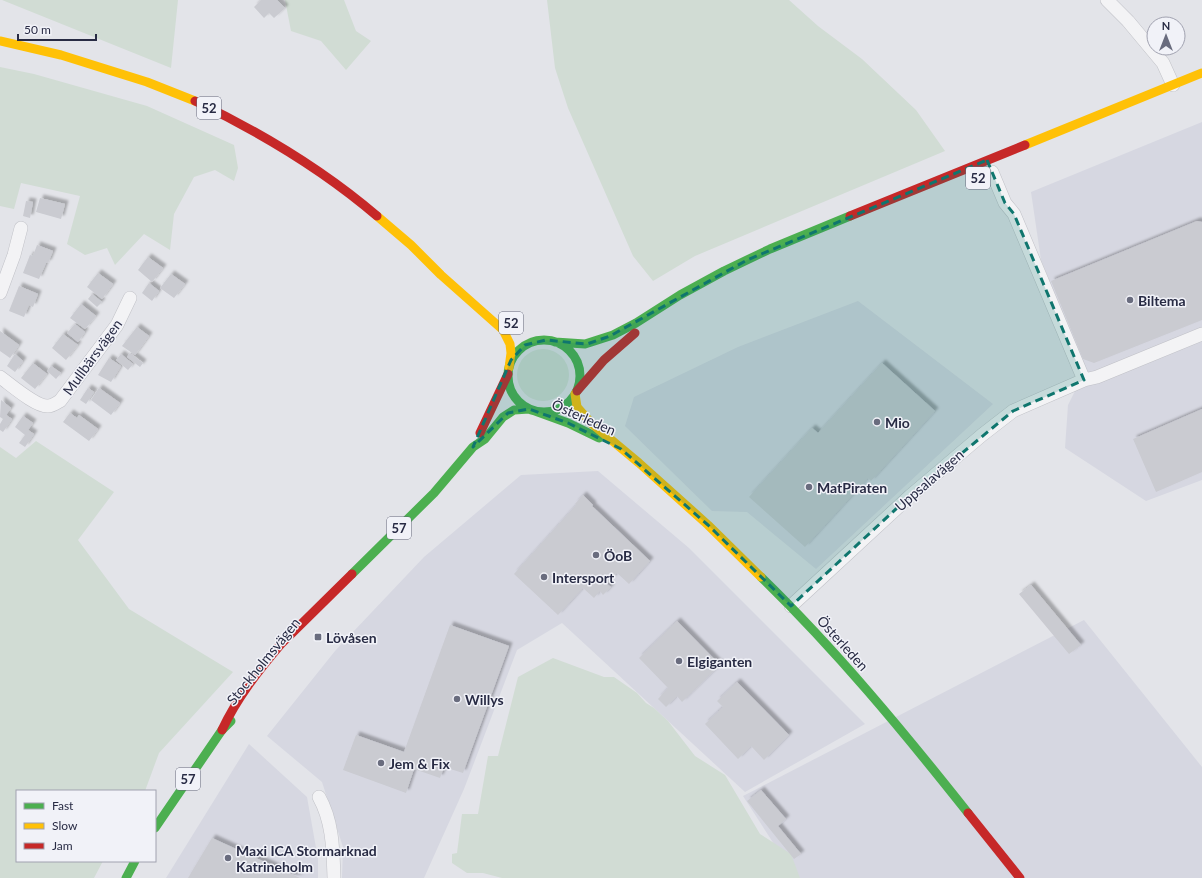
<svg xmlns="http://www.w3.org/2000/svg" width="1202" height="878" font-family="Lato,sans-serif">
  <defs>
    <filter id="shadow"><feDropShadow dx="3.5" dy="-3.5" stdDeviation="1" flood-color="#0004"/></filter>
  </defs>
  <rect width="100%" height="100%" fill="#e3e4e9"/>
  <path fill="#d6d7e1" d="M1202,122V480L1146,501L1065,448L1068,405L1086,369L1041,260L1031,192Z
    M858,301L993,404L816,569L747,512L712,511L625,426L634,397L738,347Z
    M598,471L689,548L865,724L745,792L562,623L517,650L464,789L424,878H342L343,847L322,782L267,736L335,651L424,557L521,475Z
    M1084,620L1202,767V878H796L743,796Z
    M249,744L307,797L318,859V878H166Z"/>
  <path fill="#d1dcd4" d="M2,0H178L171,68Z
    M285,0H344L356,31L371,41L346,70L321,41L291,31Z
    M547,0H789L818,26L862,59L916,110L945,151L695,256L653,281L633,256L568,108L555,68Z
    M0,67L34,74L147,106L234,145L238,168L234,181L215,170L194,177L174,214L170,250L144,234L115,265L107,248L85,255L67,244L80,196L21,183L14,209L0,206Z
    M517 375a26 26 0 1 1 52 0a26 26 0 1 1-52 0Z
    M36,441L114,492L78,540L129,609L233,672L159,753L145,791H17V861H103L94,878H0V447L16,458Z
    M553,658L604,677H614L637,693L646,703L654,708L668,721L695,756L725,775L760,834L791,854L800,878H502L483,873H467L452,863V854L457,853L462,814H478L488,756H498L518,677Z"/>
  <path fill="#cacbd1" filter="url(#shadow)" d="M261,0H277L285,8L274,18L269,13L264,18L254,7Z
    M40,198L65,204L61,219L36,212Z
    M26,201L33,202L30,218L23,216Z
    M1197,221L1202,222V320L1094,363L1083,359L1051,281Z
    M37,245L53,251L48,263H46L39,279L23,273L30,255L33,256Z
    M148,257L163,268L152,282L138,270Z
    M98,273L113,284L102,299L87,287Z
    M171,274L185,284L174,298L160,288Z
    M149,283L159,291L152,301L142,293Z
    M19,286L38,294L33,307L29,305L24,317L9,311Z
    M92,294L102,302L97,307L88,299Z
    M81,304L96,316L85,329L70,318Z
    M75,324L85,332L78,342L67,333Z
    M137,327L149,336L135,355L122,346Z
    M0,331L19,345L10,358L0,351Z
    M63,334L78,345L66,360L52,348Z
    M130,353L143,363L140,367L127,357Z
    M15,354L23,361L15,372L7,366Z
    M121,354L133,364L128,370L116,360Z
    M109,358L121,366L111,382L98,375Z
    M33,363L47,374L35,389L21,378Z
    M882,363L935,411L871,481L868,478L805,547L749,497L812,428L818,433Z
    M51,366L61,373L56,379L47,371Z
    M88,388L94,392L86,404L80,400Z
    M99,388L120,403L111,415L91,400Z
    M1,400L11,408L6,415L12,419L3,432L0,430V424L3,419L0,417Z
    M1202,409V472L1156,492L1133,439Z
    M70,413L77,418L79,415L98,429L89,441L63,422Z
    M23,416L33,423L28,430L34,434L25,447L19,443L25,435L15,427Z
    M583,495L593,505L592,506L650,561L629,584L617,573L607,584L611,587L603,595L600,591L594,598L583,588L558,615L514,574L576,505L575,504Z
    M1031,585L1081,645L1069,654L1019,594Z
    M677,621L720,665L682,702L677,696L666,707L658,699L668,688L639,658Z
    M450,625L509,646L463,773L444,767L440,778L414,769L406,793L343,770L356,735L404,752Z
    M737,682L789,735L764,760L751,746L738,759L705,724L723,707L717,701Z
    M761,790L786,819L778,826L801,854L794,859L747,801Z
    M212,838L300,878H188Z"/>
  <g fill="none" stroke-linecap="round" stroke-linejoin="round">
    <g stroke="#c0c1c7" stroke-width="14">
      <path id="street" d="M1107,0L1128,21L1163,63L1173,85
        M992,172L1005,203L1014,214L1084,380
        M0,293L14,255L21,228
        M0,377C10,384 36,407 48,406C53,406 56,403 60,401L117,325L130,298
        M791,606L910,496L982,435L1013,411L1084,380L1097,377L1202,334
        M319,797C333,822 333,850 334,878"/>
    </g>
    <use href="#street" stroke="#f3f3f5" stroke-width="13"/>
    <path stroke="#4caf50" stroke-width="9" d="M508 376a36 36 0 1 1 72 0a36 36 0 1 1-72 0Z
      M555,342L585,344L613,335L636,323L680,295L724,271L770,249L850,216
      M535,411L568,423L599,438
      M352,574L434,493L473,447L485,439L503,417L514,410L529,409
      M761,577C836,650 903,731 968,813
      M155,828L222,730L231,721
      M126,878L135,861"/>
    <path stroke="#ffc107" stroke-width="9" d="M0,41L61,55L147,82L195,101
      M1025,145L1202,73
      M377,216L411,245L441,275L503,330L510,344L511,353L509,368
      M575,394L577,407L591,423L639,463L708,525L761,577"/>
    <path stroke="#c62828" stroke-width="9" d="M195,101C260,132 322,169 377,216
      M850,216L1025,145
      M577,391L604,360L635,333
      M480,433L508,374
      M222,730C237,698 258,671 281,644L352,574
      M968,813L1020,878"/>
  </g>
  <path fill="#0f766e" fill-opacity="0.2" stroke="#0f766e" stroke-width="3" stroke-dasharray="8 5" stroke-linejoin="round" d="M987,160L1005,203L1014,214L1084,380L1013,411L910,496L791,606L708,525L621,449L568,423L529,409L508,413L473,447L511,360L525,345L546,340L587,344L610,336L747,260Z"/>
  <g fill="#696c7e" stroke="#f1f2f8" stroke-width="1.5">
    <circle cx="1130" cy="300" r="4"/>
    <circle cx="877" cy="422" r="4"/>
    <circle cx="809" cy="487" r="4"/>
    <circle cx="596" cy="555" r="4"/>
    <circle cx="544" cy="577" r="4"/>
    <rect x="314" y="633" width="8" height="8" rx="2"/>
    <circle cx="679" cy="661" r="4"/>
    <circle cx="457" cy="699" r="4"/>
    <circle cx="381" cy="763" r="4"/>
    <circle cx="228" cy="858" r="4"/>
  </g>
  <g text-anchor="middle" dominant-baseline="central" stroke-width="3" stroke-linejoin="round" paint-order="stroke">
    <g fill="#f1f2f8" stroke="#64677a" stroke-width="1">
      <rect x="197" y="97" width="24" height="22" rx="3"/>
      <rect x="966" y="167" width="24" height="22" rx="3"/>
      <rect x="499" y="312" width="24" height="22" rx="3"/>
      <rect x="387" y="517" width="24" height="22" rx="3"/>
      <rect x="176" y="768" width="24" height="22" rx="3"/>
    </g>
    <g font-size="13" font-weight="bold" fill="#282b44">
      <text x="209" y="108">52</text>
      <text x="978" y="178">52</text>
      <text x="511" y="323">52</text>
      <text x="399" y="528">57</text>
      <text x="188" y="779">57</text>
    </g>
    <g font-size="14" font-weight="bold" fill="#282b44" stroke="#f1f2f8" text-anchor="start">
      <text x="1138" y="300">Biltema</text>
      <text x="885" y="422">Mio</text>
      <text x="817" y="487">MatPiraten</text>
      <text x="604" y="555">ÖoB</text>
      <text x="552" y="577">Intersport</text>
      <text x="326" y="637">Lövåsen</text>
      <text x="687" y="661">Elgiganten</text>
      <text x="465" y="699">Willys</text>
      <text x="389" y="763">Jem &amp; Fix</text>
      <text x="236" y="850">Maxi ICA Stormarknad<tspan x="236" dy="16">Katrineholm</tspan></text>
    </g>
    <g font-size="14" fill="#282b44" stroke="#f1f2f8">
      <text transform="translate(92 357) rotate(-54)">Mullbärsvägen</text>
      <text transform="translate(584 417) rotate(24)">Österleden</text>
      <text transform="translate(929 480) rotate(-41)">Uppsalavägen</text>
      <text transform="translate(843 643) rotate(48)">Österleden</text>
      <text transform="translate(263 661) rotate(-51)">Stockholmsvägen</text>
    </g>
  </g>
  <rect x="16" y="790" width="140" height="72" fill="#f1f2f8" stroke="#a1a2b0"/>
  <rect x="24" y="803" width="20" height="6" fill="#4caf50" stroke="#a1a2b0"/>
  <text x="52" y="810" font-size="12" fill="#282b44">Fast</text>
  <rect x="24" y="823" width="20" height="6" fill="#ffc107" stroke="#a1a2b0"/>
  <text x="52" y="830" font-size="12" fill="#282b44">Slow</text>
  <rect x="24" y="843" width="20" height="6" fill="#c62828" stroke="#a1a2b0"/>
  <text x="52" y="850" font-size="12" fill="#282b44">Jam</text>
  <g transform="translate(1166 36)"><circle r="19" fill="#f1f2f8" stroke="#a1a2b0"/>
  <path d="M0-3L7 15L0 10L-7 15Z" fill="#696c7e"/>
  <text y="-6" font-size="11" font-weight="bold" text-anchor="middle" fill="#282b44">N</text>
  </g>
  <path d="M18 34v6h78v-6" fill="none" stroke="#282b44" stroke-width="2"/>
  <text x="24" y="34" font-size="12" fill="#282b44" stroke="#f1f2f8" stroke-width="3" paint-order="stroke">50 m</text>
</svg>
